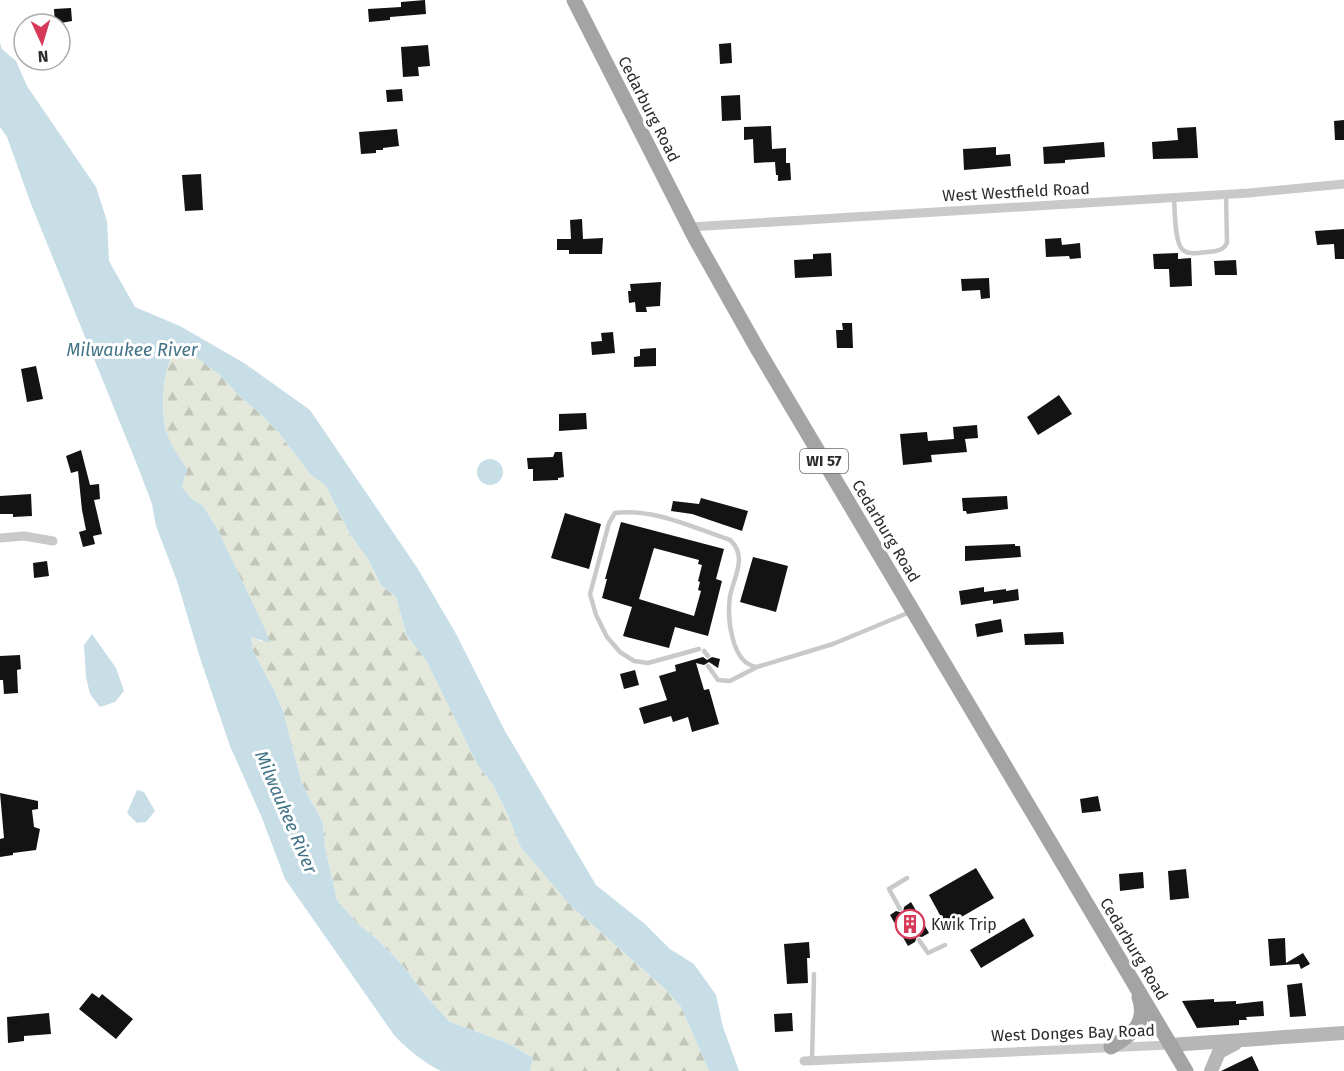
<svg xmlns="http://www.w3.org/2000/svg" width="1344" height="1071" font-family="'Fira Sans',sans-serif">
  <defs>
    <pattern id="forest-firs" width="22" height="20" patternUnits="userSpaceOnUse" patternTransform="scale(1.5)"><rect width="22" height="20" fill="#e3e8da"/><path d="M5 1l3.5 6h-7zM16 11l3.5 6h-7z" fill="#c3c7bb"/></pattern>
  </defs>
  <rect width="100%" height="100%" fill="#fff"/>
  <path fill="url(#forest-firs)" d="M184,347L221,376L240,397L256,410L278,432L310,474L326,486L350,534L369,561L381,585L396,597L407,636L426,660L477,764L493,785L508,815L520,846L587,920L665,989L681,1007L709,1071H530L533,1058L508,1043L450,1022L425,995L405,968L377,939L358,924L337,900L325,847L323,823L302,784L283,711L274,690L253,651L251,637L263,642L239,575L217,528L203,506L191,498L182,487L187,469C179,457 170,446 166,431C161,413 162,366 175,352C178,350 181,348 184,347Z"/>
  <path fill="#c7dee7" d="M0,43L2,49L16,61L27,86L96,187L107,221L109,261L135,307L180,326L244,363L310,410L418,569L455,632L505,731L596,885L645,924L670,949L694,964L716,995L723,1027L739,1071H709L681,1007L665,989L570,905L520,846L508,815L493,785L477,764L426,660L407,636L396,597L381,585L369,561L350,534L326,486L310,474L278,432L256,410L240,397L221,376L183,347C183,347 176,352 175,352C162,367 161,413 166,431C171,446 179,457 187,469L182,487L191,498L203,506L217,528L264,627L270,643L251,637L253,651L274,690L283,711L302,784L323,823L325,847L337,900L358,924L377,939L405,968L425,995L450,1022L508,1043L533,1058L530,1071H441C423,1062 408,1050 394,1035L285,879L262,818L230,746L200,658L177,581L156,526L152,504L138,467L31,204L7,137L0,127Z
    M477 472a13 13 0 1 1 26 0a13 13 0 1 1-26 0Z
    M92,634L116,668L124,691L115,702L100,707L90,694L86,677L84,645Z
    M137,790L144,792L155,811L146,822L137,823L127,813Z"/>
  <path fill="#131313" fill-rule="evenodd" d="M425,0L426,14L390,17V20L369,22L368,9L401,7V2Z
    M71,8L72,21L55,24L54,9Z
    M731,43L732,63L720,64L719,44Z
    M428,45L430,66L418,67L419,76L403,77L401,47Z
    M402,89L403,101L387,102L386,90Z
    M740,95L741,120L722,121L721,96Z
    M1344,120V140H1335L1334,121Z
    M771,126L772,149L786,148V163H790L791,180L778,181V175H776L775,162L754,163L753,139L744,140V127Z
    M1196,127L1198,158L1153,159L1152,142L1178,140L1177,128Z
    M397,129L399,146L383,148V150H376V153L361,154L359,132Z
    M1104,142L1105,157L1065,160V163L1044,164L1043,147Z
    M996,147V155L1010,154L1011,166L964,170L963,149Z
    M201,174L203,210L185,211L182,175Z
    M582,219L583,239L603,238L602,254H569V250H557V239H571L570,220Z
    M1344,229V259H1335L1334,244L1317,245L1315,231Z
    M1061,238L1062,245L1080,243L1081,258L1070,259L1069,256L1046,257L1045,239Z
    M831,253L832,276L795,278L794,260L813,259V254Z
    M1178,253V259L1191,258L1192,286L1170,287L1169,269H1154L1153,254Z
    M1236,260L1237,275H1215L1214,261Z
    M989,278L990,298L981,299L980,290L962,291L961,279Z
    M661,282L660,306L646,307L647,312H636L635,302L629,303L628,291H631L630,284Z
    M842,323H852L853,348H837L836,330H843Z
    M613,332L615,353L592,355L591,342L602,341L601,333Z
    M656,348V366L634,367V357L640,356V349Z
    M36,366L43,399L27,402L21,369Z
    M1059,395L1072,414L1038,435L1027,417Z
    M586,413L587,429L559,431V414Z
    M977,425L978,438L965,439L967,452L931,455L932,462L903,465L900,434L927,432L928,441L954,439L953,427Z
    M81,450L90,485L99,484L100,499L94,500L102,534L93,536L95,544L83,547L79,532L86,530L82,510L78,471L71,473L66,456Z
    M555,452H562L564,477L558,478V480L533,481V469H528L527,458L553,457Z
    M31,494L32,516L13,517V514H0V496Z
    M1007,496L1008,509L967,514L966,511H963L962,498Z
    M701,498L748,511L742,531L692,514L671,511L673,501L699,504Z
    M565,513L601,524L589,569L551,558Z
    M621,522L724,549L716,579L722,581L708,636L675,627L669,648L623,636L632,607L602,598L607,579H605ZM654,548L699,560L698,564L702,565L698,581L700,582L698,590L701,591L694,616L639,599Z
    M1015,544V546H1020L1021,557L965,561V546Z
    M753,557L788,566L776,612L740,602Z
    M47,561L49,576L34,578L33,563Z
    M984,587V592L1006,589V591L1018,589L1019,600L993,604V600L961,605L959,591Z
    M1001,619L1003,632L977,637L975,624Z
    M1063,632L1064,644L1025,645L1024,634Z
    M20,655L21,669L17,670L18,693L4,694L3,680H0V656Z
    M703,657L707,660L712,657L720,659L718,668L709,662L704,665L696,663L704,690L709,689L719,724L692,732L688,717L673,722L671,716L644,724L639,708L667,700L659,676L676,671L675,665Z
    M635,670L639,685L624,689L620,674Z
    M0,793L38,801V809L32,810L34,827L40,829L36,850L13,853V855L0,857V839L4,838Z
    M1098,796L1101,811L1082,813L1080,799Z
    M976,868L994,898L946,926L929,895Z
    M1186,869L1189,898L1170,900L1168,871Z
    M1143,872L1144,888L1120,891L1119,874Z
    M911,902L929,933L922,937L917,936L915,942L908,946L890,915L896,911L903,913L904,907Z
    M1024,918L1034,936L981,968L970,950Z
    M1285,938L1286,963L1303,953L1310,964L1301,969L1299,964L1270,966L1268,939Z
    M809,942L810,958H807L808,983L787,984L784,944Z
    M1302,983L1306,1016L1290,1017L1287,985Z
    M92,993L99,998L102,994L133,1019L116,1039L79,1009Z
    M1214,999V1002L1236,1001V1004L1263,1001L1264,1016L1246,1017L1247,1020H1239V1025L1197,1028L1182,1001Z
    M49,1013L51,1034L24,1036V1041L8,1043L7,1017Z
    M792,1013L793,1031L775,1032L774,1014Z
    M1252,1056L1259,1071H1221Z"/>
  <g fill="none" stroke-linecap="round" stroke-linejoin="round">
    <path stroke="#c9c9c9" stroke-width="4.5" d="M1174,197C1175,209 1174,243 1183,250C1189,255 1199,253 1207,252C1216,251 1223,251 1227,243L1226,194
      M699,649L648,663L634,661L620,652L607,637L596,615L590,594L609,523L615,513C654,508 694,528 730,540C748,556 734,577 730,596C727,617 731,664 757,667L730,681L718,680L708,666
      M704,651L708,656
      M757,667L833,644L910,612
      M900,909L889,889L907,878
      M919,940L928,953L945,945
      M812,1061L814,974"/>
    <path stroke="#c9c9c9" stroke-width="9" d="M690,227L1249,193L1344,184
      M0,538L24,536L53,541
      M804,1061L1170,1045"/>
    <path stroke="#b6b6b6" stroke-width="14" d="M1170,1045L1344,1033
      M1211,1071L1219,1052L1236,1043"/>
    <path stroke="#a4a4a4" stroke-width="15" d="M574,0L695,238L758,350L1186,1071
      M1111,1047C1132,1035 1148,1023 1139,997"/>
  </g>
  <defs>
    <g id="building-ring" transform="scale(1.5)"><circle r="9.5" fill="#fff" stroke="#d53b59" stroke-width="1.5"/><path d="M-4-6H4V6H1V3H-1V6H-4ZM-2.5-4.3h1.7v1.8h-1.7ZM.8-4.3h1.7v1.8H.8ZM-2.5-1h1.7V.8h-1.7ZM.8-1h1.7V.8H.8Z" fill="#d53b59"/></g>
  </defs>
  <g fill-rule="evenodd">
    <use href="#building-ring" x="910" y="924"/>
  </g>
  <g text-anchor="middle" dominant-baseline="central" stroke-width="6" stroke-linejoin="round" paint-order="stroke">
    <rect fill="#fff" stroke="#6b6b6b" stroke-width="1.5" x="800" y="449" width="48" height="24" rx="4.5"/>
    <g font-size="15" font-weight="bold" fill="#2c2c2c">
      <text x="824" y="461">WI 57</text>
    </g>
    <g font-size="16" fill="#2c2c2c" stroke="#fff">
      <text transform="translate(649 109) rotate(63)">Cedarburg Road</text>
      <text transform="translate(1016 192) rotate(-3)">West Westfield Road</text>
      <text transform="translate(886 531) rotate(59)">Cedarburg Road</text>
      <text transform="translate(1134 949) rotate(59)">Cedarburg Road</text>
      <text transform="translate(1073 1033) rotate(-2)">West Donges Bay Road</text>
    </g>
    <g font-size="16" fill="#2c2c2c" stroke="#fff" text-anchor="start">
      <text x="931" y="924">Kwik Trip</text>
    </g>
    <g font-size="18" font-style="italic" fill="#427386" stroke="#fff">
      <text x="132" y="350">Milwaukee River</text>
      <text transform="translate(286 812) rotate(67)">Milwaukee River</text>
    </g>
  </g>
  <g transform="translate(42 42) rotate(176)"><circle r="28" fill="#ffffff" stroke="#ababab" stroke-width="1.5"/>
  <path d="M0-4.5L10 22L0 15L-10 22Z" fill="#d53b59"/>
  <text y="-9" font-size="16" font-weight="bold" text-anchor="middle" fill="#2c2c2c">N</text>
  </g>
</svg>
